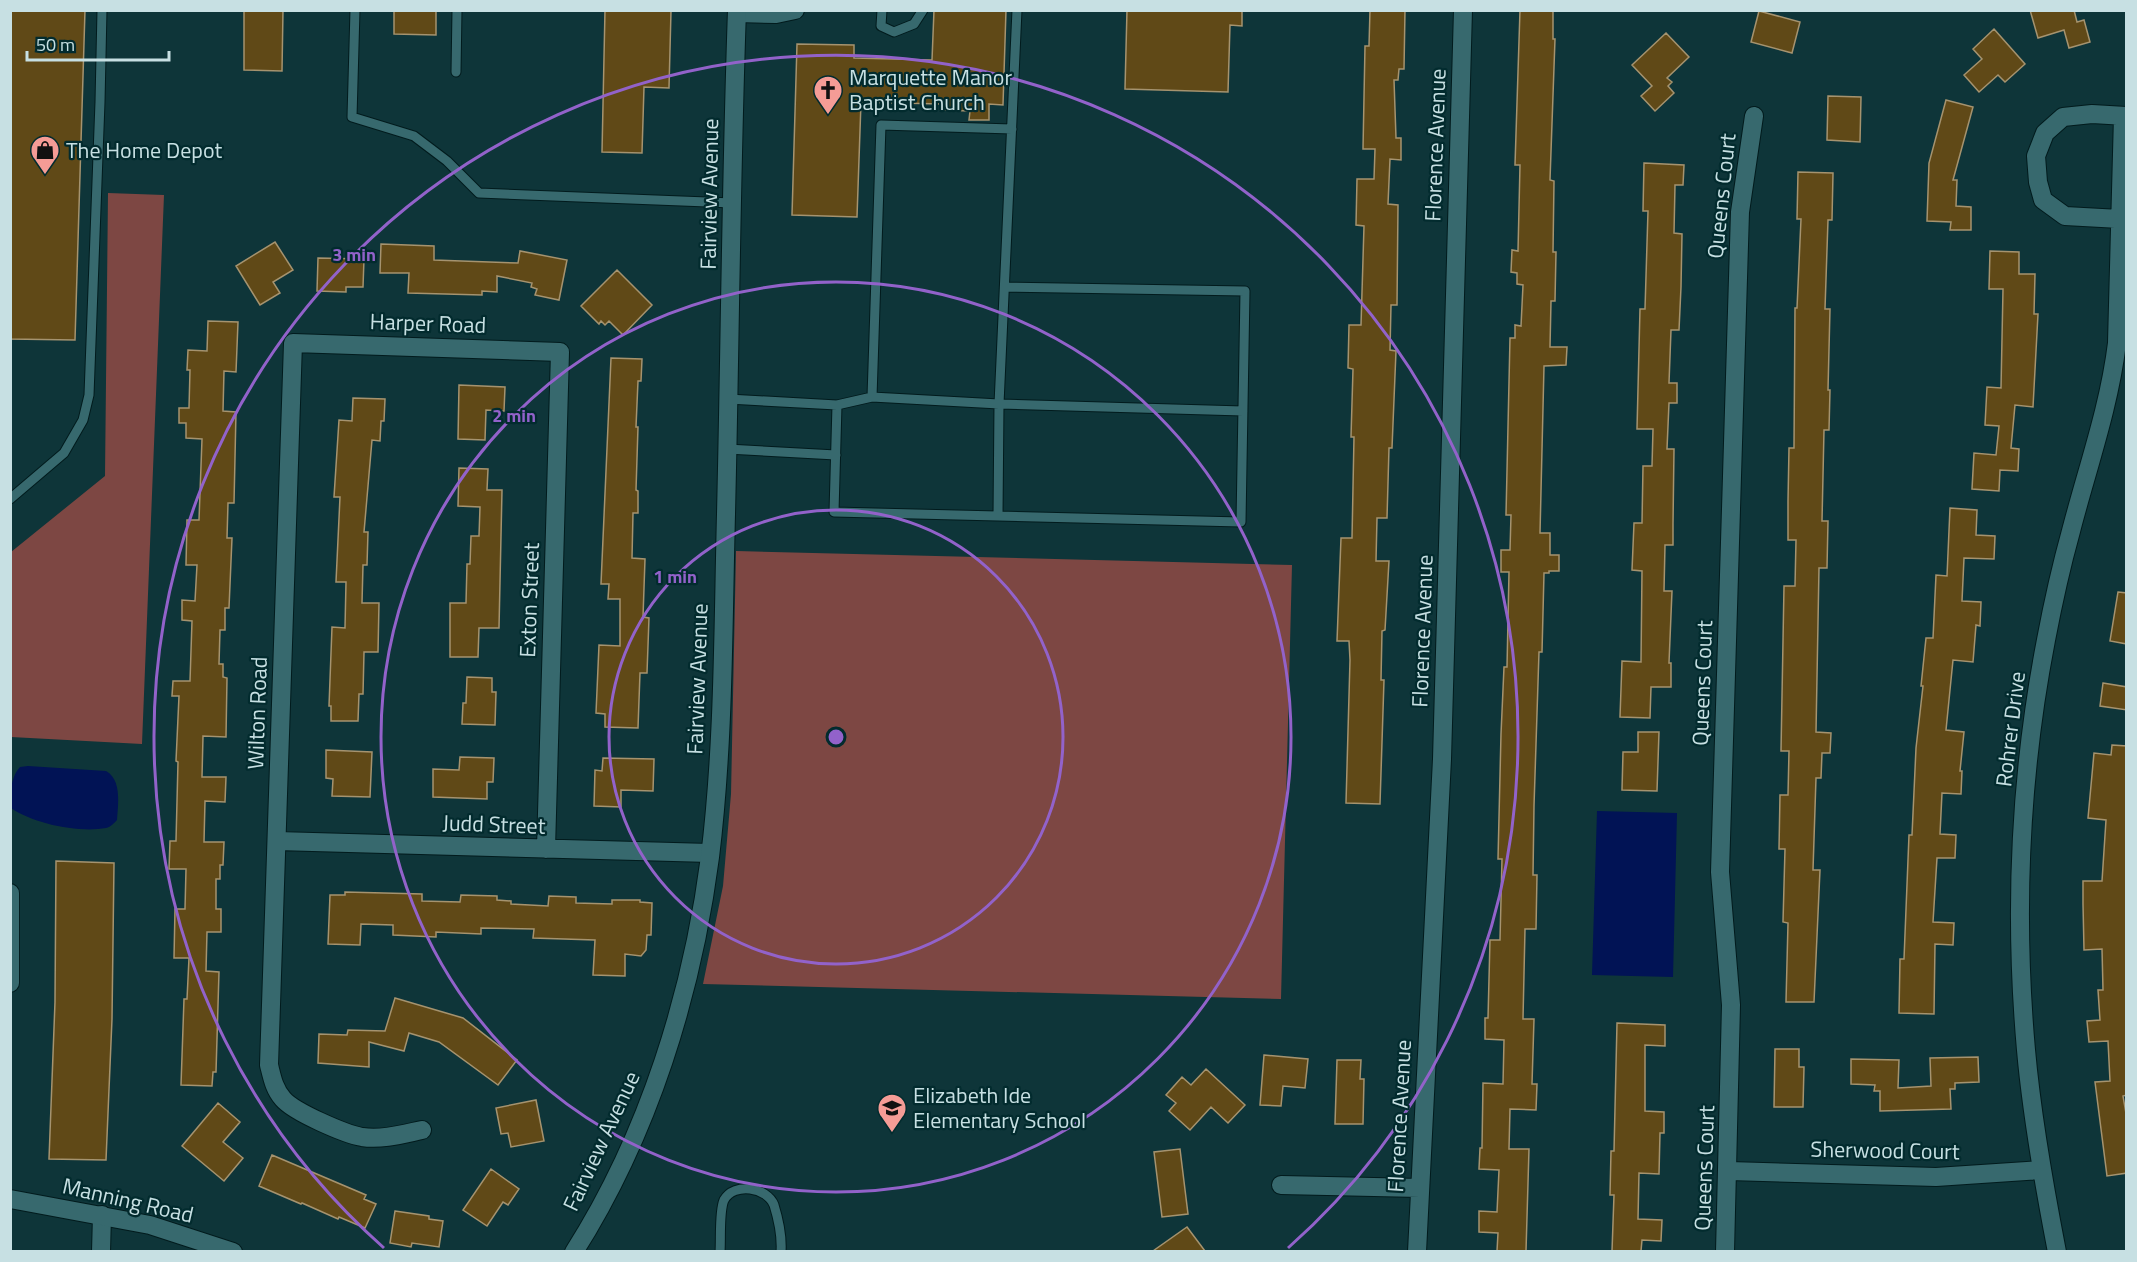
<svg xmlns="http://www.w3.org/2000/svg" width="2137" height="1262" font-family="'Titillium Web',sans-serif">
  <rect width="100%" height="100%" fill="#0e3539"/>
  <path fill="#7d4743" d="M108,193L164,195L142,744L11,737V552L105,476Z
    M736,551L1292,565L1281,999L703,984L723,886L731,794Z"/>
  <path fill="#011355" d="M28,766L106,771C122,780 118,804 117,820C114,823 111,827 106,828C79,833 34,824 11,808C10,795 10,778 20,767Z
    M1597,811L1677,813L1673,977L1592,975Z"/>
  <path fill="#604917" stroke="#a5936f" stroke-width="1.5" d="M10,10H85L75,340L10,339Z
    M244,10H283L282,71L244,70Z
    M394,10H436V35L394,34Z
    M605,10L671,11L669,88L644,87L642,153L602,152Z
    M934,10H1006L1003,105L989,104V120H969L970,111L940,110V104L861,102L857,217L792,215L797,44L854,45V58L932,60Z
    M1127,10H1242V26L1230,25L1228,92L1125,89Z
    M1370,10H1405L1404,69H1399L1398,80H1394L1396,138H1401V160L1390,159L1388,204L1398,205L1397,305H1391L1390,350L1396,351L1392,448H1389L1387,518H1377L1376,561H1389L1385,630L1382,631L1381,680H1384L1380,804L1346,803L1350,660L1349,641H1337L1341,538H1352L1354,437H1351L1353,369L1348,368L1349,325H1361L1364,226L1356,225L1357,179H1374L1375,149H1363L1365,46H1369Z
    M1520,10H1553V39H1555L1550,180L1554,181L1553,252H1556L1555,301H1551L1550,347H1567L1566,365L1544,366L1540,533H1550V555H1559V571H1549V573H1544L1542,652H1539L1534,806L1533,875H1537L1536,929H1525L1523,1019H1534L1532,1084H1537L1536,1110L1510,1109L1509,1149H1529L1526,1251H1497L1498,1233L1479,1232V1211L1497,1212L1499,1170L1479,1169L1480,1148H1482L1483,1083L1503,1084L1504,1040L1485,1039V1018H1488L1490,940H1500L1502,859H1498L1501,734L1504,667H1507L1509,572H1501V550H1510L1511,515H1506L1510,338H1515V325L1521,326L1523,285L1517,284V273L1511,272L1512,250L1518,251L1520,165H1515Z
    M2030,10H2074L2077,22L2084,20L2090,42L2069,48L2064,30L2038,38Z
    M1759,11L1800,22L1792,53L1751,42Z
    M1994,29L2025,64L2005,82L1998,75L1979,92L1964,75L1982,59L1973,49Z
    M1666,33L1689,57L1667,78L1672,82L1668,86L1674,93L1655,111L1641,96L1652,86L1632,65Z
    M1828,96L1861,97L1860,142L1827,140Z
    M1946,100L1973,107L1953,180H1957L1956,206L1971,207V230H1950L1951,222L1927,221L1929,163Z
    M1644,163L1684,165L1683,185H1675L1674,233L1682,234L1681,287L1679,330H1671L1669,383H1677V403H1669L1667,449H1674L1673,524V545H1665L1664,591H1672L1669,663H1671V687H1651L1650,718L1620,717L1622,661L1641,662L1642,571L1632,570L1634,523H1642L1643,466H1652L1653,429H1637L1640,309H1645L1648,211H1643Z
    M1798,172L1833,173L1832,220H1828L1825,309H1830L1828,390H1830L1829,430H1824L1822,521H1828L1827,568H1819L1816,732L1831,733L1830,753H1822L1821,778H1816L1813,870H1820L1814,1002H1786L1788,923L1783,922L1785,849H1779L1780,795H1788L1789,751H1781L1784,586H1795L1796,540H1788V501L1789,448H1794L1795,308H1797L1801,219H1797Z
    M275,242L293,270L273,282L280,293L260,305L236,266Z
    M381,244L434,246V260L518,263L520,251L567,260L559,300L535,295L537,289L531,287L532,283L497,276V292L482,291V295L408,293L409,273H380Z
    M1990,251L2019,252V274H2035L2034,314H2038L2033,407L2015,405L2011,448L2019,449L2018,471L2000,470L1999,491L1972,489L1974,453L1996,455L1999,426L1985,425L1987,387L2001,388L2003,289H1989Z
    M318,258L364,259L363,287H346V292L317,291Z
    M617,270L652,305L623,335L609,321L605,325L601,321L599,324L581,306Z
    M208,321L238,322L236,372L224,371L223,411L236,412L234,503H228L227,538H232L229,608H225V630H220L219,664H223V677L227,678L226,737L203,736L202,777H226L225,802L205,801L204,842H224L223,865H220V879H216V909H221V932H207L206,971L219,972L216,1072H213L212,1086L181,1085L184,999H187L189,958H174L175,909H185L186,869H169L170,841H176L178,762L176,761L179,696H172L173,681H190L192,621L182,620V600L195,601L197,565H186L187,520H199L202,439L186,438V423H179V408H189L190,370H187L188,350L207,351Z
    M611,358L642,359L641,381H638L636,427H638L636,490L638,491V513H633L632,558L645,559L643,617L649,618L647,673H640L638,728L605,727V714L596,713L599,645L620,646V599H608L609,584H601Z
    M459,385L505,387L504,411L486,410L485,440L458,439Z
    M353,398L385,399L384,421H381L380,441L372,440L364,532H368L367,565H363L362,603H379L378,652H364L363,694H359L358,721H331V706H329L332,627L345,628L346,582H336L340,497H334L339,420L352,421Z
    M459,468L488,469L487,490H502L499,628H479L478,657H450V603H466L467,564H470L471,536H479L480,507L458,506Z
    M1950,508L1977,510L1976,535L1995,536L1994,559L1964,558L1962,601L1981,602L1980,626L1976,625L1973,662L1953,660L1946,730L1964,732L1960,771H1962L1961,794L1942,793L1940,834L1956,835L1955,858H1937L1933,922L1954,923L1953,945L1935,944L1934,1014L1899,1013L1900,959H1904L1909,835H1912L1916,748L1923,686H1921L1926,638H1933L1936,575L1947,576Z
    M2118,592L2127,593V644L2110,641Z
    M467,677L492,678V692H496L495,725L462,724L463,703H466Z
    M2103,683L2127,687V710L2100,706Z
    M1638,732H1659L1657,791L1622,790L1623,752H1638Z
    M2112,745L2127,746V1095L2123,1096L2127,1119V1173L2107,1176L2095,1082L2110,1081L2108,1041L2089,1042L2087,1021L2100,1020L2098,990H2103L2102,949L2084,950L2083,904V881H2102L2106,820L2088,818L2094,753L2111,755Z
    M326,750L372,752L370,797L332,796L333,779L326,778Z
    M460,757L494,758L493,782H487V799L433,797V769L459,770Z
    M603,758L654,759L653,791L621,790V807L594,806L595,770L602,771Z
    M56,861L114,863L112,1019L106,1160L49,1159L55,1002Z
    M345,892L422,894V901L460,902L461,895L497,896V900L511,901V904L548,906L549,896L576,897V903L612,904V900H640V902L652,903L651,935H647L646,950L641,956L625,954V976L593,975L595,940L533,938L534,929L481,928V934L436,932V937L393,935V925L361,924L360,945L328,944L330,895H345Z
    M395,998L463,1018L517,1060L498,1085L439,1042L409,1033L404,1051L369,1042V1067L318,1063L319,1034L347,1035L348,1030L385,1031Z
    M1617,1023L1665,1025V1046L1645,1045V1111L1664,1112V1133H1660L1659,1174L1639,1173L1638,1219L1662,1220L1661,1241L1642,1240L1641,1251H1612L1614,1195H1610L1611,1151H1614Z
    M1775,1049H1799V1067H1804L1803,1107H1774Z
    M1264,1055L1308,1059L1305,1088L1283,1086L1281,1106L1260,1105Z
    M1978,1057L1979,1082L1955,1083V1089H1950L1951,1109L1880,1111V1091H1874L1875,1085L1851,1084V1059L1899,1060L1898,1088L1931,1086L1930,1058Z
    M1337,1060H1361L1360,1079H1364L1363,1124H1335Z
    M1206,1069L1245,1105L1228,1123L1211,1107L1190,1130L1169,1111L1176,1103L1166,1095L1182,1077L1191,1085Z
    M536,1100L544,1141L511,1147L508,1133L501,1134L496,1108Z
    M218,1103L240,1122L223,1142L243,1158L224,1181L182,1146Z
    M1180,1149L1188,1214L1162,1217L1154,1152Z
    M272,1155L366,1195L364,1199L376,1204L365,1228L339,1217L338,1219L302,1203L301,1204L259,1186Z
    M491,1169L519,1189L508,1205L503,1202L487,1226L463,1210Z
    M395,1211L429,1216V1219L443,1221L439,1247L412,1243L411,1247L390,1243Z
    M1187,1227L1205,1251H1153Z"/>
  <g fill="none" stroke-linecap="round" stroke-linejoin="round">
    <g stroke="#021b1d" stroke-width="11">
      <path id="lane" d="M355,10L352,117L414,136L447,161L479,193L733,203
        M882,10L881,26L894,32L914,24L923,10
        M456,72L457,10
        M872,397L881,125L1012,129
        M728,399L837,405L872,397L999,404L1243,411
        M837,405L834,512L1241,522L1245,291L1006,287
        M727,449L836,455
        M10,499L64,453L83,420L89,395L100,102L102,10
        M998,516L999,404L1017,10
        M720,1252C721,1239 719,1211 724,1200C734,1182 767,1187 774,1205C778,1218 782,1238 781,1252"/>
    </g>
    <g stroke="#021b1d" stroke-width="20">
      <path id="street" d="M737,13L776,14L795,10
        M2120,219L2065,216L2043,200L2038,182L2036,156L2045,133L2063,117L2092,114L2126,116
        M277,841L710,853
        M10,893V983
        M422,1130C403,1134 382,1140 362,1137C345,1134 294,1112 283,1099C274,1089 272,1077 269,1065L293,343L560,352L546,849
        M1729,1171L1936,1177L2041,1170
        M1281,1185L1420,1188
        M101,1252L102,1215
        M1417,1252L1442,759L1463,10
        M1725,1252L1731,1005L1720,872L1740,212L1754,116
        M2057,1252C2044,1185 2032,1118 2026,1050C2014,914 2020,774 2046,640C2053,603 2061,567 2071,531C2087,469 2109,408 2117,343L2123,116"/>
    </g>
    <g stroke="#021b1d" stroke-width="20">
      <path id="secondary" d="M10,1199L150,1225L233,1252
        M574,1252C649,1134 692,994 710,857C724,743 723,628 726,514C730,346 731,178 737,10"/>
    </g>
    <use href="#lane" stroke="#37696e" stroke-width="9"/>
    <use href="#street" stroke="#37696e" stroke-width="18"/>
    <use href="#secondary" stroke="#37696e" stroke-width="18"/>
  </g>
  <g fill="none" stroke="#9262ca" stroke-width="3">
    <circle cx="836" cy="737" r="227"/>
    <circle cx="836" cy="737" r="455"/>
    <path d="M384 1248A682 682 0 1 1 1288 1248"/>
  </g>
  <defs>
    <g id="church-pin" transform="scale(1.5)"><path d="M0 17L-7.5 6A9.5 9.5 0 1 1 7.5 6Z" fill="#f59c96" stroke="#022b2e"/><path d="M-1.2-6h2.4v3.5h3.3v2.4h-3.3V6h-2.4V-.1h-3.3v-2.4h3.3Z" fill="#111"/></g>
    <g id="shop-pin" transform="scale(1.5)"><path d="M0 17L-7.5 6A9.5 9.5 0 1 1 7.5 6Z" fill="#f59c96" stroke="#022b2e"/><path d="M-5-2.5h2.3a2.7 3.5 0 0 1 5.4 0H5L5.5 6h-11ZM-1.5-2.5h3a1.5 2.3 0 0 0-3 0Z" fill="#111"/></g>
    <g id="school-pin" transform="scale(1.5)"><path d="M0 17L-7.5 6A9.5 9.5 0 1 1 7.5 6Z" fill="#f59c96" stroke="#022b2e"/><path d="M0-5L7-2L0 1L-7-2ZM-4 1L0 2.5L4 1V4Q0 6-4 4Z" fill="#111"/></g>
  </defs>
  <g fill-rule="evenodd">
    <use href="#church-pin" x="828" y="90"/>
    <use href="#shop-pin" x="45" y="150"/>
    <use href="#school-pin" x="892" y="1108"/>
  </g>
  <g text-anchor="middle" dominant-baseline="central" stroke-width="4.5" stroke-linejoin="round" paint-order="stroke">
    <g font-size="22" fill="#c7e0e3" stroke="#022b2e" text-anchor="start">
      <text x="849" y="77">Marquette Manor<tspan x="849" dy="25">Baptist Church</tspan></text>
      <text x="66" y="150">The Home Depot</text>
      <text x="913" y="1095">Elizabeth Ide<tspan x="913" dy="25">Elementary School</tspan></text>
    </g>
    <g font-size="22" fill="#c7e0e3" stroke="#022b2e">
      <text transform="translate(1435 145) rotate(-88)">Florence Avenue</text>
      <text transform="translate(709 194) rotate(-89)">Fairview Avenue</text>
      <text transform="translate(1721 196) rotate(-84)">Queens Court</text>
      <text transform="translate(428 323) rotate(2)">Harper Road</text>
      <text transform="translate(529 600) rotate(-88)">Exton Street</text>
      <text transform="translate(1422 631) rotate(-88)">Florence Avenue</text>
      <text transform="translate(697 679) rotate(-88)">Fairview Avenue</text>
      <text transform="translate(1702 683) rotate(-88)">Queens Court</text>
      <text transform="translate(257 713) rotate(-88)">Wilton Road</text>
      <text transform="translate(2010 729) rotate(-83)">Rohrer Drive</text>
      <text transform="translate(494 824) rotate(2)">Judd Street</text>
      <text transform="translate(1399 1116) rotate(-87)">Florence Avenue</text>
      <text transform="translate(601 1141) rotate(-65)">Fairview Avenue</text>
      <text transform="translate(1885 1150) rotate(1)">Sherwood Court</text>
      <text transform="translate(1704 1168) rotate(-88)">Queens Court</text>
      <text transform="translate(128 1200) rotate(13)">Manning Road</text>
    </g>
  </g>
  <circle cx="836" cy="737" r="9" fill="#9262ca" stroke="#022b2e" stroke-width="3"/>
  <g font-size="18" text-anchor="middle" font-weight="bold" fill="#9262ca" stroke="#022b2e" stroke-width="4.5" stroke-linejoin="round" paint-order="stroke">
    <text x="354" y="261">3 min</text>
    <text x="514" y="422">2 min</text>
    <text x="675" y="583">1 min</text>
  </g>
  <rect width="2137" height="1262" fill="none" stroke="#c7e0e3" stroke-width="24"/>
  <path d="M27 51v9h142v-9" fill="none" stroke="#c7e0e3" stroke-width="3"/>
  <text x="36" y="51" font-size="18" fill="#c7e0e3" stroke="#022b2e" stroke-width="4.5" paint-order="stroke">50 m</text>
</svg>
